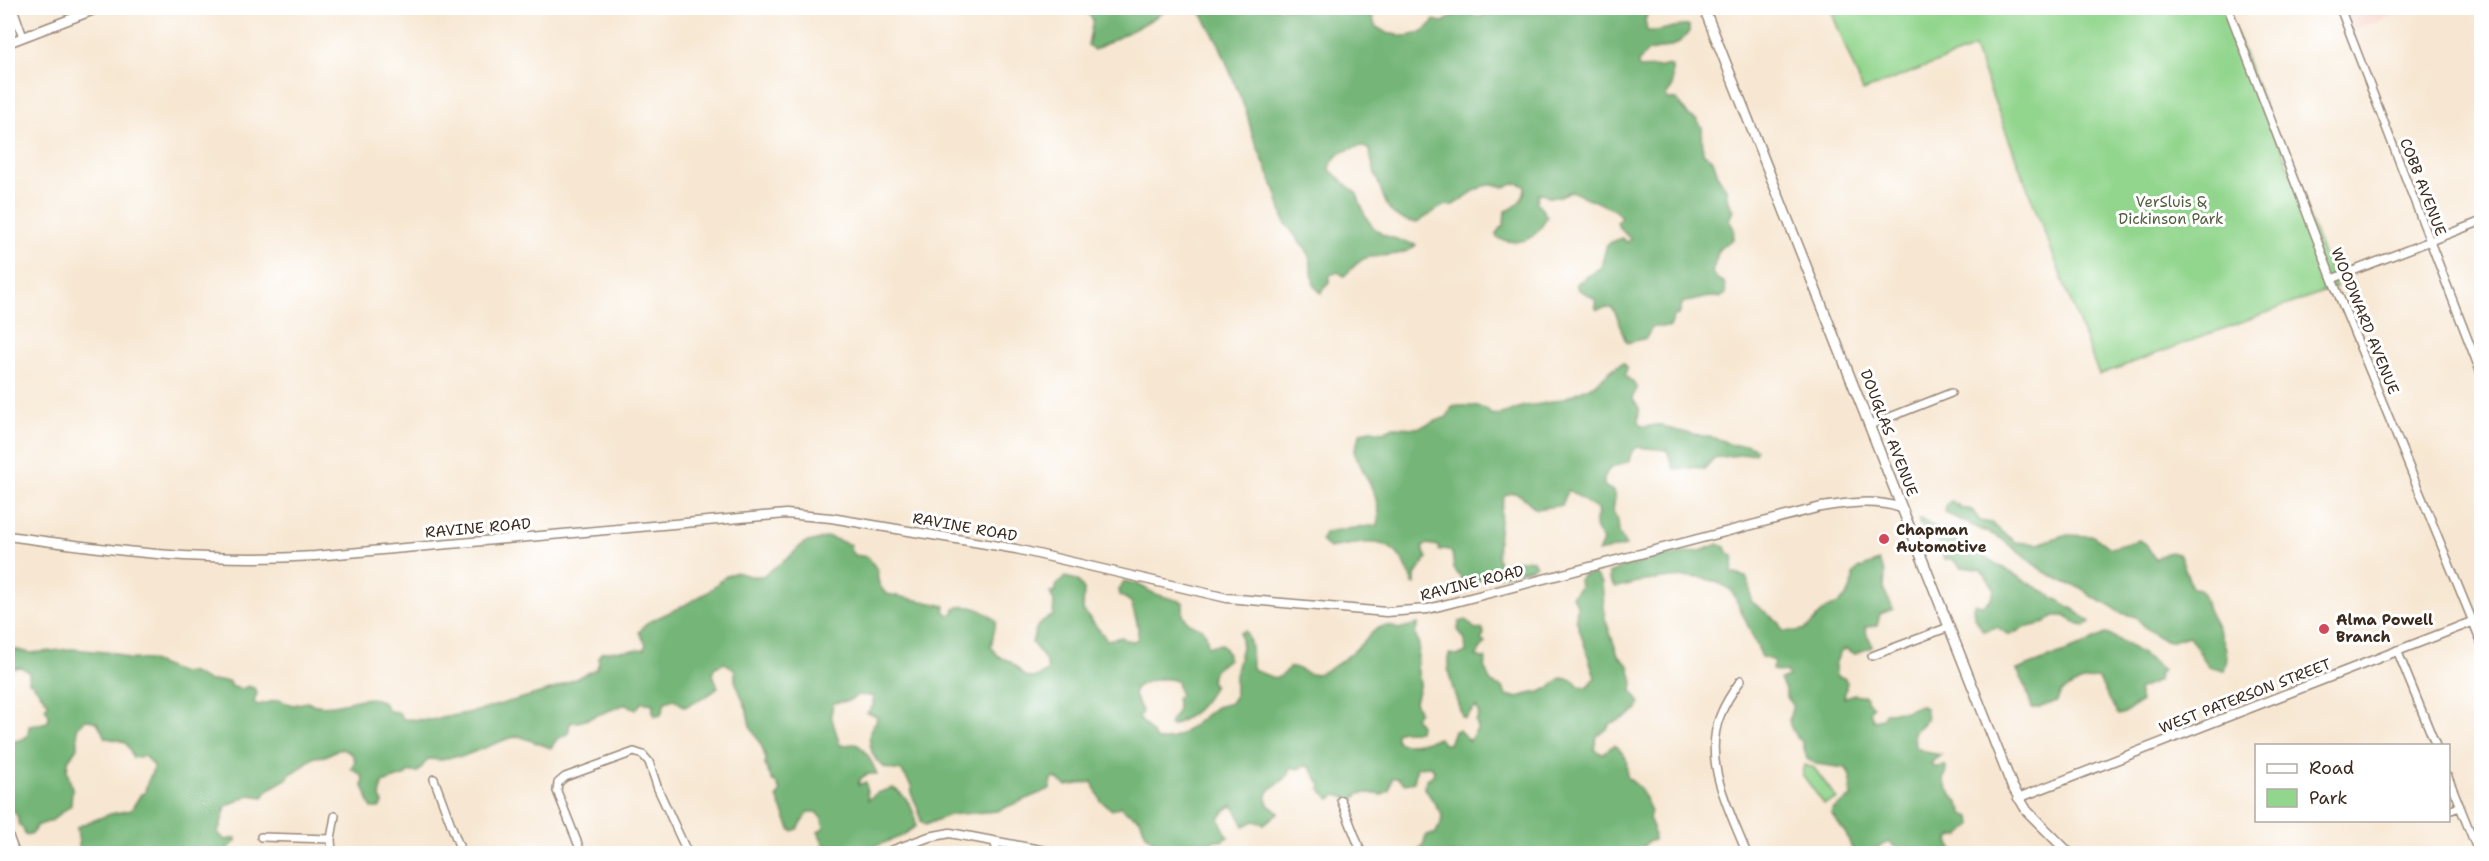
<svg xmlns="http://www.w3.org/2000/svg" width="2489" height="861" font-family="'Shantell Sans',sans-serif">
  <rect width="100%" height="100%" fill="#fff"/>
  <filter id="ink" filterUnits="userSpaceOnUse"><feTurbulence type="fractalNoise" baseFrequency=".0167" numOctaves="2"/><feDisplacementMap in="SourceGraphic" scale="12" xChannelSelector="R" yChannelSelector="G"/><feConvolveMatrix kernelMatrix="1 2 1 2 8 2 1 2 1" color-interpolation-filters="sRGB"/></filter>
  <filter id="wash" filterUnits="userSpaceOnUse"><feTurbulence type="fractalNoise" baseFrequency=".008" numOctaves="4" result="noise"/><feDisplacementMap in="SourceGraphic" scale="24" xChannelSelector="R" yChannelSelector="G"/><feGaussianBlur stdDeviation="1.35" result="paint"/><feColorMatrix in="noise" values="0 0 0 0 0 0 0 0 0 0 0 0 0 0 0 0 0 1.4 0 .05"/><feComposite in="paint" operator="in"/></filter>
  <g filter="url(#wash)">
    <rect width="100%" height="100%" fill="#f7e7d2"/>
    <path fill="#f6d1c5" d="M2342,8H2414L2351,31Z"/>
    <path fill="#92d58d" stroke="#668056" stroke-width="1.5" d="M1830,8H2226L2336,287L2099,375L1974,48L1863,91Z
      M1804,765L1814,768L1837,799L1824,804L1802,774Z"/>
    <path fill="#75b678" stroke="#58704b" stroke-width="1.5" d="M1069,8H1171L1142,25L1094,50L1088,45L1093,20L1086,11Z
      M1198,8H1379H1373L1371,11L1375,26L1388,34C1394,33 1396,36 1403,36C1415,36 1428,31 1434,20L1443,22L1455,15L1453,8H1468L1473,15L1481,17L1486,14L1487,8H1642L1647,16L1645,19L1647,31C1661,33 1674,24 1689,26V32C1674,50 1667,47 1648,51L1638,62V66L1640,68C1652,66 1655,70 1669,65L1672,67V88L1666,96L1667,99H1677L1688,115L1697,120L1702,127L1703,153L1713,160L1719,178L1726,188L1728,202L1733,210L1729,220L1734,229L1733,239L1719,249L1712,273L1717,279L1724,282L1726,294L1720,298C1709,294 1695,302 1683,302L1679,315L1674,316L1670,327H1652L1646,338L1627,343C1621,334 1618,310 1611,308C1605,306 1601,309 1596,309L1595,299L1578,289L1576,284L1601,267L1607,244L1622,238L1626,242L1631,240L1619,227L1617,222L1621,217L1615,210L1571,191L1559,197H1548L1544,193L1538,194L1537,203L1547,216C1537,240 1521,247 1497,238L1496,233L1504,225L1505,211C1516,209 1525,198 1525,186L1517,183L1504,187C1483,178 1469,197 1451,206L1444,205L1417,223C1387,218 1387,206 1378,182C1374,171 1371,162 1370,150L1362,146C1348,149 1331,154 1330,170L1357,194L1365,216L1372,226L1383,235L1416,245C1403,258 1382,254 1366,258C1358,260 1350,271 1344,276L1338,272L1330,275L1329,282L1321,293L1314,286L1309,254L1284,221L1276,192L1252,134L1247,114L1219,44Z
      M1623,363L1627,367L1625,376L1633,382L1637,389L1632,398C1643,415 1639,402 1638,421C1644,432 1652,423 1662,425C1670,432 1708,435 1721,440C1724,441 1726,443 1729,444C1739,447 1746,441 1756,449L1755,453L1714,458L1704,469C1693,465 1685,470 1674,469L1667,450L1637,447L1632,451L1629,461L1609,469L1604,478V486L1613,491L1615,498L1613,511L1618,521L1619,533L1626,546L1598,552L1603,541C1596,531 1592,525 1598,514L1597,509C1586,504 1579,495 1568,490L1562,505L1537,509C1528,504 1518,486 1505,496C1501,499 1496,557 1498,561C1499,563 1500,563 1501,564L1517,560H1533L1536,565L1532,568L1462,584V579L1454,569L1452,553L1446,549L1439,550L1438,546L1427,544L1422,548L1427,558L1415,575V584H1413C1397,533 1373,541 1329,548L1321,541L1325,532L1331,531L1378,525L1379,513L1375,495L1354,452L1361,432L1371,430L1383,432L1394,427L1417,428L1447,417L1452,407C1463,405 1477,406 1488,410L1490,414C1504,417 1513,408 1526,406C1553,403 1569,398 1593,385C1605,378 1610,368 1623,363Z
      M1951,501L1962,508L1972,510L1980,521L1991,523L2015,542L2038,544L2064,535L2093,536L2111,548L2139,540L2146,544L2155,559C2165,554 2170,549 2180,555L2192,588L2200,589C2205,595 2205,600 2207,607C2215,627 2234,648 2224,671L2209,667L2189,636L2169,642L2163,640L2146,628L2136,617L2118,612L2111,606L2092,597L2082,588L2068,584L2043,571L2000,538L1945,513L1946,506Z
      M1920,519L2073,609L2088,620L2090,623L2086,626L2079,625L2065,616H2054L2045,623L2024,628L2012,634H2007L1997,627L1983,631L1974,616L1973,607L1975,603L1982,605C1991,601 1993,597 1994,588C1979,568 1988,570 1961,567L1952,559H1945L1942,555L1938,540L1927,537L1918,521Z
      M829,537L851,545L850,550L854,555L868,557L878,571C876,579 880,589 887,594L937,604L945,606L944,611L949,615L954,613L955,608C970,603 986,611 996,621L991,647C995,650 996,655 1000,657C1003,659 1007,659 1009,661C1025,671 1023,688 1048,670L1045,659L1032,643C1035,629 1038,620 1053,616L1054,602L1050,593L1056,592V586L1065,577L1077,580L1084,589L1083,610L1107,640L1122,637L1126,640L1134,641L1138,638V626L1131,602L1120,595L1119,590L1124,581L1137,584L1155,594L1183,602V615L1188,622L1202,629L1206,634L1208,646L1222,644L1228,654V659C1220,666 1212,669 1211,681L1214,685C1204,707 1192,715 1172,726L1169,724C1175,713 1181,712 1176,699L1180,695L1177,681C1162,676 1148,680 1135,688L1134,695L1142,711L1139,718L1158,741L1171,739L1182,734L1216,707L1231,703L1235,697V675L1242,647L1240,633L1245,631C1253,643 1251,654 1252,668C1267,676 1279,685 1289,667C1298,665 1305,676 1315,674C1328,672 1346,658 1356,649C1369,638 1378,618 1398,629L1418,624L1415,634L1419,645L1417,666L1420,683L1415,702L1419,711L1415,718L1420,725L1419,731H1402L1396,733V739L1399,743C1414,746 1426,741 1439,738L1443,744H1449L1454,731L1459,730L1469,741L1478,728L1476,721L1479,715L1476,707L1465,718L1462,716C1457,699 1444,670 1449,654L1459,655L1466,652L1465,640L1458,630L1459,622L1466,620L1476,630L1483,629L1484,634L1481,640L1485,643L1476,656L1486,659L1484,666L1491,683L1503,688L1506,695L1519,698C1526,693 1531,694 1539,692C1549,689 1554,684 1561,678L1573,680L1579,686L1588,687L1595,677L1576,619L1577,604L1572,596L1580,587L1579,580L1582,576L1593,573L1602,583L1605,618L1615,647L1618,655L1629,666L1633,682L1632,691L1640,703L1637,710L1627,717L1611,723L1607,729L1597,736L1594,749L1602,754L1614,745C1630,758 1626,759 1627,777L1640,788L1651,811L1649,818L1653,827L1654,840L1647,842L1639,853H1416L1423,846L1426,835L1435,834L1441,823L1442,815L1424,787L1427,779L1433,775L1434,770L1431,766L1417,767L1414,782L1405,784L1397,778H1392L1389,790L1382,795L1369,793L1358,794L1355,799L1336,795L1330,799L1320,789L1321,785L1310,767L1304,766L1297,769L1291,767C1289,769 1289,773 1288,775C1281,785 1260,788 1269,806L1279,812L1264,824L1254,821L1244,826L1233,805L1225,810L1219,819L1228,837L1221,841L1214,840L1209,846L1211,853H1158L1157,846L1146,834L1140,819L1125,811L1121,806L1112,810L1101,801L1092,782L1066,786L1055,778L1052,780L1050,789L997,811L949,815L925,825L921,821L917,806L911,793L912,787L902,771C896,769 890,771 884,767C870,759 864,731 876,722L877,717L867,713L873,706V698L871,696L858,695L848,701L833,703L831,716L840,745C845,746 848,744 854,744C863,743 874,766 877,774C868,773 860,775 858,785L866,782L868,800L877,793L893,788C907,796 915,810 916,826L902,836L873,847L863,848L854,853H828L818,832L824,827L822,819L816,812H808L798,829L792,831L790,829L777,797L780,792L777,784L772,780L765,765L766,759L762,747L750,726L747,711L735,680V670L725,663L715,667L712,672L718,687C709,698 697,699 685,707L674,699L665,702L661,715L656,716L653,713V704L642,702L636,710L626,704L582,721L570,723L568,734L557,739L551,748L519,736L507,739L461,757L454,756L442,760L428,759L418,772H408L406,775L382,783L380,798L383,803L379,808H372C366,800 368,793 362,785L364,781L361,775L351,768L355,761L352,754C335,744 339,751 325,756C322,757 318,756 315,757C304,762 302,769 290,774L288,778L269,789L263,797L250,795L226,806L218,833L225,840L236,838V841L224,853H80L77,827L110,814L131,810L141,794L145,793C145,783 152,776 154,766L144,756L133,758C127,740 125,741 105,738C99,726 100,720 85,720L77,728L78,746L68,761L67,771L72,788L71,805L51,821L36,826L33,833L25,835L23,828L19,825L17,815L12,810L8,796V743L23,739L28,735L29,726L48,722L49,715L45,708L49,704L33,684L29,682V672L21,667L8,669V648L31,653L72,649L115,653L128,659L149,660L181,673L190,672L208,681H228L233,687L242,689L248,686L254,688L257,693L254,702L258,705L278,700L293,705L307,702C330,714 363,692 379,700C383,702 386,707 389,711L398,712L403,719L431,720L477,711L554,689L596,669L599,663L598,657L602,652L644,649L646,644L639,632L648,622L683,606L708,592L726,576L736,572L750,576H762L788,558L804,543Z
      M1718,544L1725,547L1727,552L1734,557L1732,573L1746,577L1750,587L1751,601L1778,622L1783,631C1814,633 1808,623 1826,609C1830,606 1835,606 1839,603C1849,596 1853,586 1853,575L1858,569L1879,561L1885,573L1884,590L1893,609L1880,614L1877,626L1865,627C1865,636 1872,639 1872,647L1854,654L1846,649L1841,651L1835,664L1836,676L1844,678L1847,682L1844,698L1854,694L1865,696L1868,702L1873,706L1870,712L1874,721L1882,719L1886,712L1906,711L1920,705L1925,708L1927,719L1914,732L1915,747L1925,752L1941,755L1933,761L1931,764L1935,767L1946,766L1947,772L1943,779C1945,792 1959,797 1963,814L1971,817L1972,825L1961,835L1951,837L1949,840L1952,850L1965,853H1897L1896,848L1889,842L1875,849L1873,853H1854L1846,834L1831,813L1832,810L1851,797L1850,776L1846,768L1816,764L1807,759L1802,741L1796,737L1790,725L1789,719L1793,705L1786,696V691L1780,680L1788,677L1787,673L1772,670L1774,661L1762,657L1732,591C1705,570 1670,578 1639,582C1630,583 1623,587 1615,587L1609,579V573L1624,566L1639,564L1660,556L1700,551Z
      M2105,634C2117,636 2153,661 2163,670L2159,674L2158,681L2138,690L2141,701L2127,712L2118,715L2098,678L2080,682L2061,692L2057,701L2039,708H2032L2025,685L2017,670L2081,646Z"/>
  </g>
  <g filter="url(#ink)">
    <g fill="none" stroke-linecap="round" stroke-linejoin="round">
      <g stroke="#998878" stroke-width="10">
        <path id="minor" d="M13,8L23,37
          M2228,8L2332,279L2482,644
          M2340,8L2482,376
          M2332,279L2482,221
          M1870,425L1951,393
          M2397,650L2436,746
          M1872,656L1949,627
          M1741,680C1733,691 1725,703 1720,716C1702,762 1730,811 1747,854
          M2448,777L2479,854
          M434,779L462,854
          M1341,800L1362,854
          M2448,811L2460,807
          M261,837L331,839
          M994,841L998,854
          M332,854L331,839L335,816
          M582,854L557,791L558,783L565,777L634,752L643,755L649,762L658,789L688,854"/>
      </g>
      <g stroke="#998878" stroke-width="11">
        <path id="tertiary" d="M8,43L99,8
          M8,536C114,551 207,563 315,556L786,514L831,518L1016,549L1227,598L1386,612L1428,609L1821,507C1847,503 1876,499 1901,508
          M2018,798L2482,618
          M8,835L15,854
          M883,854L929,837L950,833L1061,854"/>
      </g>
      <g stroke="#998878" stroke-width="12">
        <path id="secondary" d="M1704,8L2012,786L2027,811L2070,854"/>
      </g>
      <use href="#minor" stroke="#fff" stroke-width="7"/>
      <use href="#tertiary" stroke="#fff" stroke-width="8"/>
      <use href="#secondary" stroke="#fff" stroke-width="9"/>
    </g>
  </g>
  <g fill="#d1495b" stroke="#fff" stroke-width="2">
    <circle cx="1884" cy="539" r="6"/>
    <circle cx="2324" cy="629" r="6"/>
  </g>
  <g text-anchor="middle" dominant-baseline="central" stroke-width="6" stroke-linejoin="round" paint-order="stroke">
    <g font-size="15" fill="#3b2a1e" stroke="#fff">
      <text transform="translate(2423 187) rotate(69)">COBB AVENUE</text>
      <text transform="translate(2365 321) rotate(68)">WOODWARD AVENUE</text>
      <text transform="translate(1889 433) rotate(69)">DOUGLAS AVENUE</text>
      <text transform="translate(965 527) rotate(10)">RAVINE ROAD</text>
      <text transform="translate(478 528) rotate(-5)">RAVINE ROAD</text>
      <text transform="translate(1472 583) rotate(-14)">RAVINE ROAD</text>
      <text transform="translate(2245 696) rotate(-21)">WEST PATERSON STREET</text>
    </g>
    <g font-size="15" fill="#555d3f" stroke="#fff">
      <text x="2171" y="202">VerSluis &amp;<tspan x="2171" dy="17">Dickinson Park</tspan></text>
    </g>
    <g font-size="15" font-weight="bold" fill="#3b2a1e" stroke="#fff" text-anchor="start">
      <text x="1896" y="530">Chapman<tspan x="1896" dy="17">Automotive</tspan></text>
      <text x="2336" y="620">Alma Powell<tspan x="2336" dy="17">Branch</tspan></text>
    </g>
  </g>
  <rect width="2489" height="861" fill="none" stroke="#fff" stroke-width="30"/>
  <rect x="2255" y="744" width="195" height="78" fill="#ffffff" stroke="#b1aaa5" stroke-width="1.5"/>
  <rect x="2267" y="764" width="30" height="9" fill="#ffffff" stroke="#b1aaa5" stroke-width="1.5"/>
  <text x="2309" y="774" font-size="18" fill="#3b2a1e">Road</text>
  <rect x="2267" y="789" width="30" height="18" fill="#92d58d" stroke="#b1aaa5" stroke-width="1.5"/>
  <text x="2309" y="804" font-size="18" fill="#3b2a1e">Park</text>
</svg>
